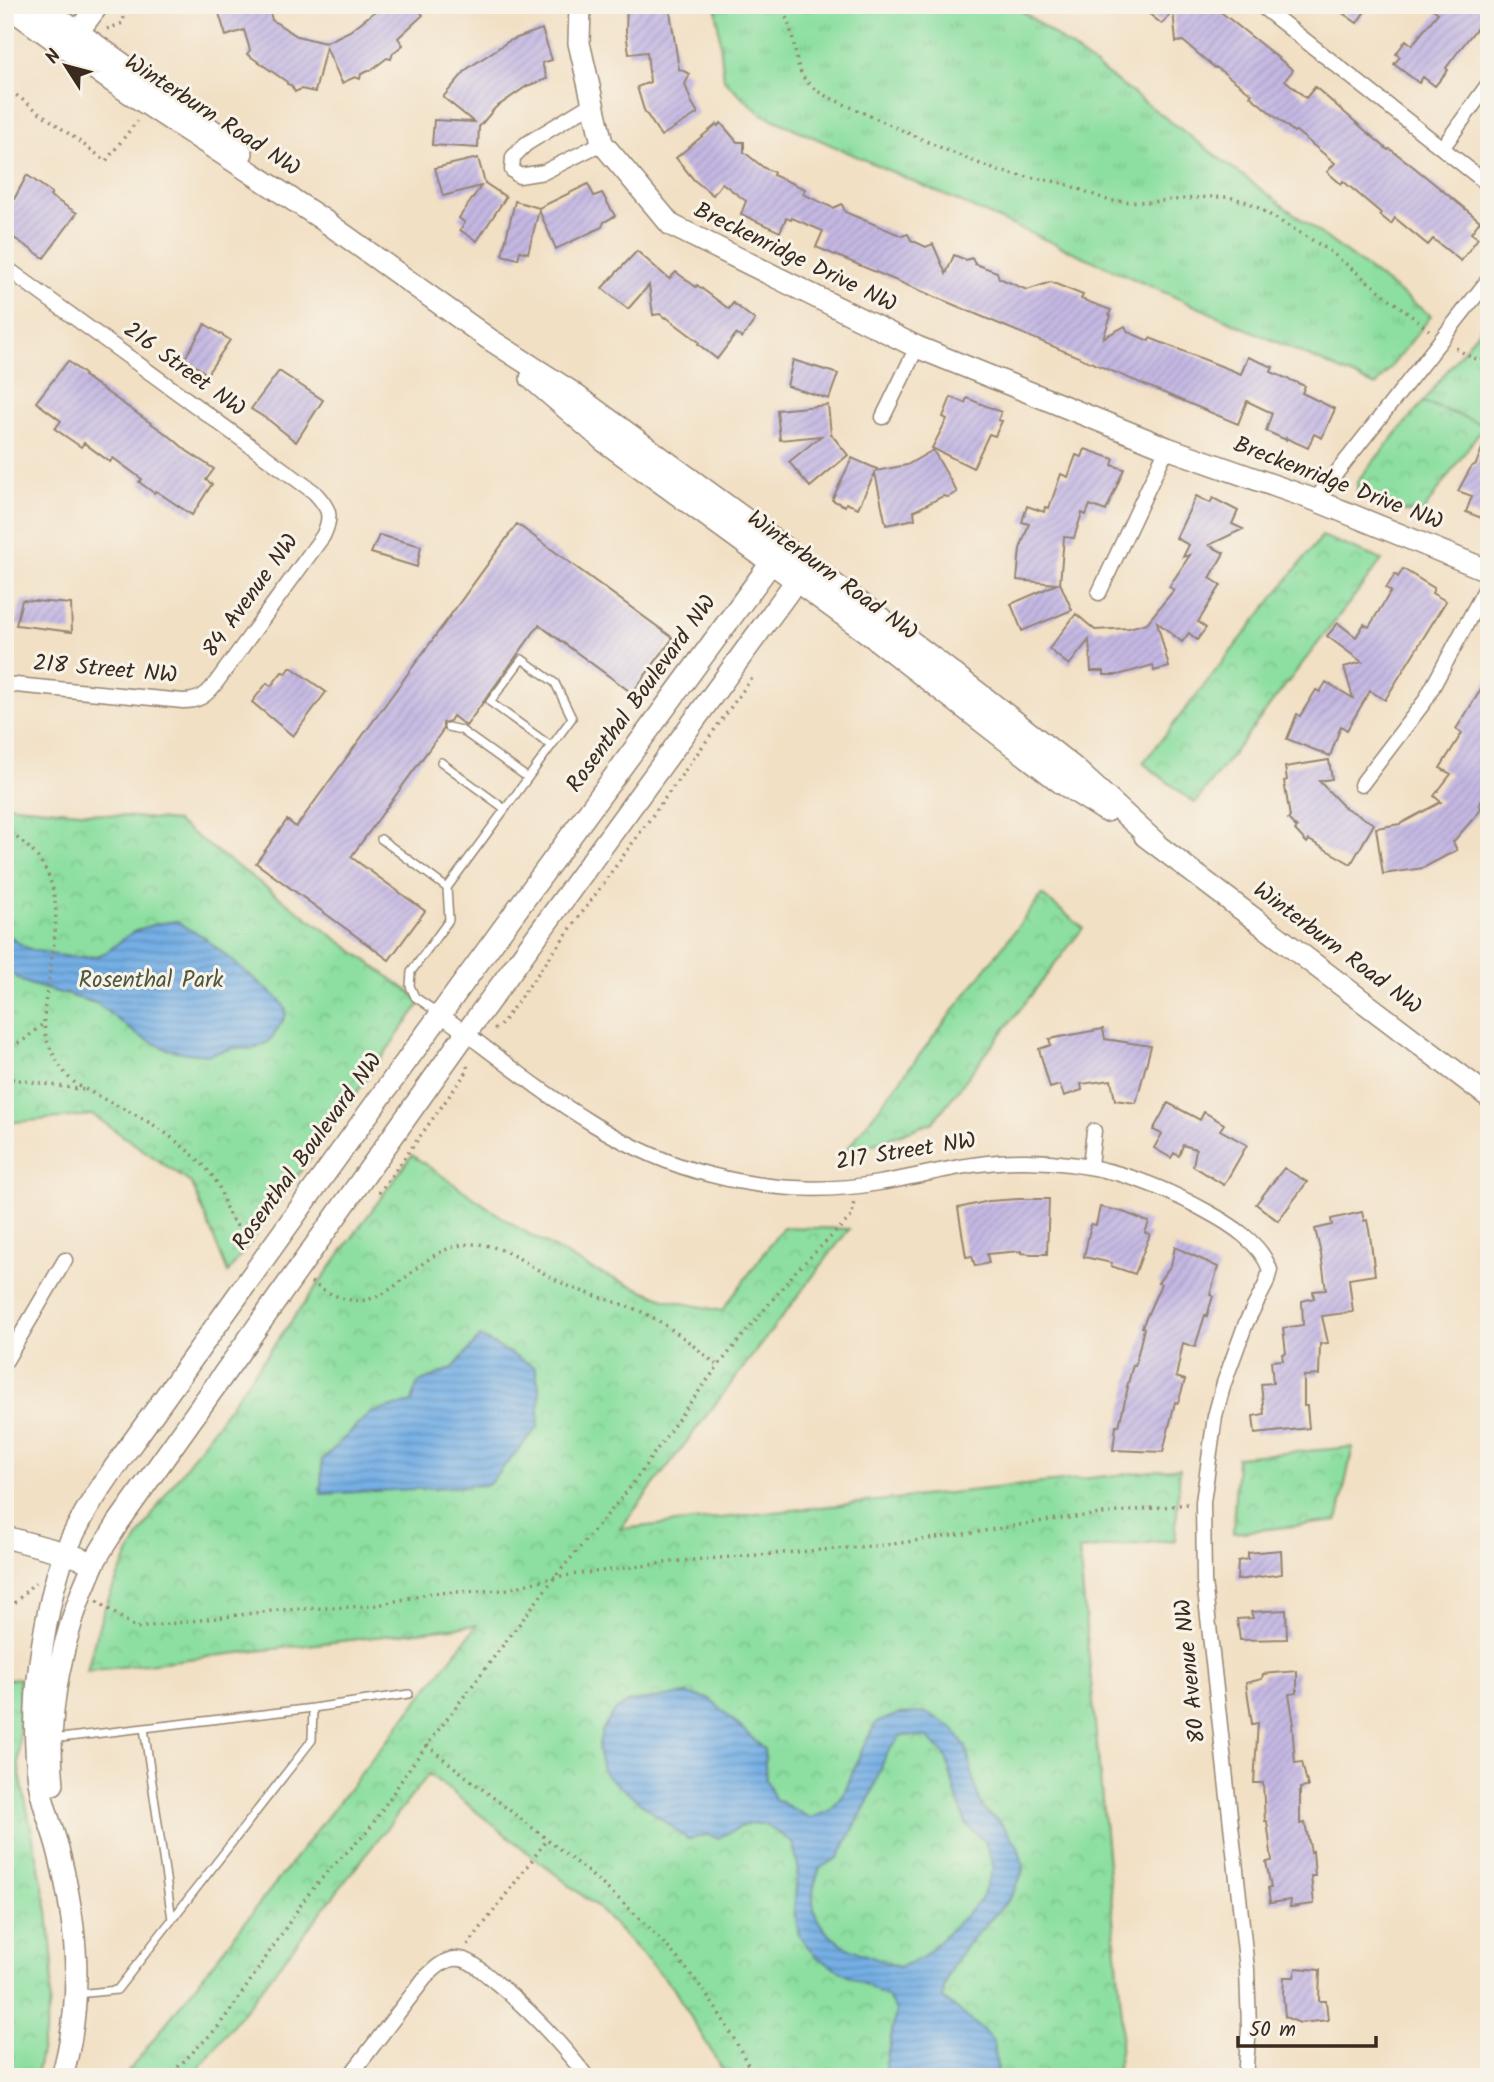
<svg xmlns="http://www.w3.org/2000/svg" width="1494" height="2082" font-family="Kalam,sans-serif">
  <defs>
    <pattern id="grass-tufts" width="24" height="20" patternUnits="userSpaceOnUse" patternTransform="scale(1.75)"><rect width="24" height="20" fill="#8cdfa0"/><path d="M3 7l-1-3M5 7V3M7 7l1-3M15 17l-1-3M17 17v-4M19 17l1-3" fill="none" stroke="#7ac089"/></pattern>
    <pattern id="park-crowns" width="20" height="18" patternUnits="userSpaceOnUse" patternTransform="scale(1.75)"><rect width="20" height="18" fill="#8cdfa0"/><path d="M2 6a3 3 0 1 1 6 0M12 15a3 3 0 1 1 6 0" fill="none" stroke="#7ac089"/></pattern>
    <pattern id="water-rules" width="6" height="5" patternUnits="userSpaceOnUse" patternTransform="scale(1.75)"><rect width="6" height="5" fill="#74afe5"/><path d="M0 2.5h6" fill="none" stroke="#608fb9"/></pattern>
    <pattern id="building-hatch" width="6" height="6" patternUnits="userSpaceOnUse" patternTransform="scale(1.75)"><rect width="6" height="6" fill="#c4b8e3"/><path d="M-1 1l2-2M0 6l6-6M5 7l2-2" fill="none" stroke="#a99ec2"/></pattern>
  </defs>
  <rect width="100%" height="100%" fill="#f7f3e8"/>
  <filter id="ink" filterUnits="userSpaceOnUse"><feTurbulence type="fractalNoise" baseFrequency=".0143" numOctaves="2"/><feDisplacementMap in="SourceGraphic" scale="14" xChannelSelector="R" yChannelSelector="G"/><feConvolveMatrix kernelMatrix="1 2 1 2 8 2 1 2 1" color-interpolation-filters="sRGB"/></filter>
  <filter id="wash" filterUnits="userSpaceOnUse"><feTurbulence type="fractalNoise" baseFrequency=".00686" numOctaves="4" result="noise"/><feDisplacementMap in="SourceGraphic" scale="28" xChannelSelector="R" yChannelSelector="G"/><feGaussianBlur stdDeviation="1.57" result="paint"/><feColorMatrix in="noise" values="0 0 0 0 0 0 0 0 0 0 0 0 0 0 0 0 0 1.4 0 .05"/><feComposite in="paint" operator="in"/></filter>
  <g filter="url(#wash)">
    <rect width="100%" height="100%" fill="#f2e0c5"/>
    <path fill="url(#grass-tufts)" stroke="#64845f" stroke-width="2" d="M716,5H1019L1021,10L1431,316L1376,386L761,114L724,80Z
      M1489,317V427L1423,402Z"/>
    <path fill="url(#park-crowns)" stroke="#64845f" stroke-width="2" d="M1423,402L1484,425L1420,516L1361,497L1357,491V481Z
      M1322,536L1382,560L1195,803L1143,763Z
      M5,805L175,821L422,1001L228,1273L192,1184L93,1115L5,1123Z
      M1042,895L1083,928L933,1122L842,1156Z
      M412,1155L515,1226L593,1270L667,1300L722,1311L783,1227L849,1229L620,1529L1180,1468L1175,1540L1079,1550L1122,2016L1121,2046L1115,2077H727L672,1986L597,1907L429,1774L192,2077H124L477,1625L87,1671C92,1652 96,1632 103,1613C118,1572 139,1534 163,1498Z
      M1353,1447L1337,1521L1233,1533L1237,1457Z
      M19,1678V1769L48,1911L53,1964L49,2010L36,2077H5V1680Z"/>
    <path fill="url(#water-rules)" stroke="#586c82" stroke-width="2" fill-rule="evenodd" d="M175,921L202,936L280,1000L286,1010L285,1017L274,1035L268,1042L254,1049L234,1048L206,1055L188,1053L166,1049L139,1036L96,1003L32,985L22,981L5,969V932C11,936 16,942 22,945C37,954 87,961 102,954C111,951 116,944 124,938C137,928 158,923 175,921Z
      M480,1337L535,1367L540,1392L538,1427L488,1485L321,1494L322,1460L370,1413L412,1402L417,1384L453,1368Z
      M686,1694L710,1699L764,1749L766,1780L775,1799L810,1818L830,1811L843,1796L864,1745L876,1723L898,1714L926,1713L953,1728L966,1747L976,1790L984,1810L1000,1822L1018,1846L1024,1868C1020,1878 1016,1889 1010,1898C985,1928 945,1957 943,1998L984,2031L994,2042L998,2077H886L884,2075L896,2010L887,1997L816,1957L799,1935L794,1909L798,1866L793,1843C757,1818 757,1818 718,1838L706,1835L688,1840L604,1774L598,1749L602,1731L614,1712L630,1702ZM901,1735L927,1737L946,1756L956,1795L966,1824L985,1842L994,1866L981,1900L922,1958L899,1967C863,1953 811,1943 813,1895C813,1886 817,1876 820,1868L839,1857L870,1797L886,1755Z"/>
    <g id="blocks">
      <path fill="url(#building-hatch)" d="M233,5H268L272,20L297,36L325,43L350,31L383,5H415L423,15L398,38L403,45L393,53L391,59L387,58L371,70L361,74L360,79L355,77L342,83L326,47L315,92L301,89L295,92L291,85L287,84V82L247,54L250,50L244,30L226,36L218,10Z
        M627,5H669L679,69L690,74L685,84L691,101L698,113L661,136L644,110L637,87L650,82L647,52L629,54L626,31Z
        M1138,5H1212L1293,70L1285,80L1306,98L1315,87L1388,150L1390,149L1410,164L1480,221L1471,233L1478,238L1461,261L1433,239L1428,245L1395,218L1391,224L1380,215L1381,213L1343,181L1341,184L1327,172L1335,163L1296,131L1294,132L1250,96L1252,94L1216,67L1215,68L1183,41L1176,42L1173,10L1162,24Z
        M1331,5H1369L1357,23Z
        M1428,5H1489V13L1460,49L1446,68L1448,70L1435,86L1423,77L1419,83L1394,64L1400,57L1396,54L1406,40L1412,45L1438,13Z
        M542,29L552,60L542,63L547,79L527,86L495,108L479,127L478,148L432,145L434,120L474,122L443,97L467,69L509,41Z
        M721,123L737,142H744V152L764,168L774,172L773,175L805,189L803,194L833,208L842,204L845,212L902,236L908,234L911,240L926,247L933,244L946,274L954,255L966,260L972,258L975,264L997,272L999,278L1027,290L1051,282L1083,295L1081,299L1111,310L1109,315L1111,316L1103,338L1125,326L1128,332L1149,341L1150,338L1241,374L1248,357L1273,367L1271,372L1305,386L1302,393L1335,409L1322,438L1314,434L1308,448L1286,438V440L1266,431L1272,413L1247,401L1238,424L816,247L823,231L792,218L791,220L786,218L780,232L741,214L746,201L722,183L713,195L694,180L676,158L717,124L718,126Z
        M478,158L485,183L506,197L477,241L460,230L465,223L459,218L481,186L443,196L435,168Z
        M27,175L52,193L50,196L77,213L44,258L5,232V216Z
        M588,184L594,196L602,193L615,216L604,222L602,227L556,249L539,210L528,253L520,251L518,259L502,255L515,201L539,208Z
        M637,251L669,279L676,272L696,287L697,285L729,309L733,303L755,320L742,338L736,334L717,359L698,344L699,342L666,317L665,318L660,314L653,315L649,285L628,309L602,288Z
        M205,324L230,340L207,374L185,358Z
        M793,360L838,374L829,399L787,386Z
        M68,361L85,375L84,376L172,438L187,451L214,469L206,480L212,484L192,515L156,491L154,493L139,482L142,479L113,458L110,462L84,443L81,447L55,429L61,421L36,402Z
        M279,371L323,400L296,442L270,421L251,409Z
        M951,397L965,403L967,398L1001,412L998,420L1002,421L995,436L989,434L973,468L932,448L947,419L943,417Z
        M828,405L831,434L848,455L810,487L789,462L821,436L780,440L777,410Z
        M1488,433L1489,518L1485,516L1484,519L1466,512L1472,496L1458,491L1471,467L1476,464Z
        M1085,449L1114,459L1112,465L1124,469L1106,511L1090,505L1086,515L1082,513L1074,538L1064,537L1060,583L1072,610L1022,631L1011,604L1057,584L1017,580L1020,549L1029,524L1022,522L1027,506L1044,512L1045,507L1049,508L1061,474L1068,477L1076,455L1082,457Z
        M933,450L957,492L948,497L943,496L914,511L915,519L886,525L875,473L858,508L846,503L845,506L832,500L852,458L877,469L876,471L907,465Z
        M1196,496L1210,503L1213,498L1238,511L1232,524L1243,529L1209,545L1224,553L1210,578L1221,585L1198,622L1206,628L1197,640L1189,633L1182,642L1157,622L1169,667L1154,671L1153,665L1118,675H1104V671H1091L1089,640L1069,665L1049,649L1076,614L1095,630L1129,628L1147,623L1174,590L1169,587L1190,555L1183,557L1189,545L1176,538Z
        M517,524L673,638L632,693L539,625L466,726L453,716L450,721L443,723V730L351,857L425,911L389,960L256,863L287,820L296,827Z
        M379,535L421,546L417,567L371,553Z
        M1403,569L1434,588L1432,593L1446,601L1385,700L1370,691L1347,730L1341,726L1330,756L1287,739L1297,714L1300,716L1316,690L1320,692L1326,682L1353,698L1344,667L1362,662L1327,636L1338,623L1356,637L1364,624L1369,627L1391,591L1386,588L1395,574L1398,577Z
        M22,600L71,604L72,632L16,625Z
        M291,667L326,692L293,736L252,702L267,683L271,686L282,672L286,673Z
        M1489,677V789L1479,805L1481,807L1479,812L1453,842L1457,850L1423,868L1383,874L1376,828L1400,824L1441,802L1434,796L1451,774L1440,768L1462,733L1456,729Z
        M1329,760L1332,779L1319,781L1344,807L1374,824L1351,864L1309,840L1307,843L1295,830L1297,828L1288,819L1290,817L1284,781L1287,780L1285,767Z
        M1103,1029L1105,1039L1151,1046L1136,1103L1115,1100L1111,1080L1081,1084L1082,1090L1064,1096L1060,1085L1050,1088L1039,1049L1051,1045L1049,1039Z
        M1168,1103L1200,1120L1204,1112L1224,1124L1220,1130L1247,1145L1224,1185L1193,1166L1196,1149L1183,1145L1179,1156L1174,1153L1171,1158L1154,1148L1162,1134L1153,1130Z
        M1284,1168L1307,1182L1278,1221L1256,1204Z
        M1018,1199H1049L1047,1254H1032L1021,1253V1251L987,1254L989,1263L975,1266L972,1256L966,1257L958,1208L989,1201Z
        M1100,1207L1123,1212L1149,1222L1145,1233L1150,1234L1135,1274L1111,1266L1112,1263L1084,1257L1091,1224L1096,1225Z
        M1362,1212L1364,1221L1367,1220L1370,1235L1375,1275L1349,1279L1353,1312L1322,1316L1328,1343L1320,1344L1319,1375L1304,1376V1406H1307L1309,1428L1255,1434L1253,1416L1264,1414L1261,1384L1273,1383L1271,1361L1283,1360L1282,1354L1286,1353L1283,1328L1303,1325L1302,1301L1314,1298L1313,1291L1326,1290L1321,1254L1315,1229L1332,1225L1331,1219Z
        M1175,1247L1218,1267L1210,1295L1213,1296L1207,1316L1205,1315L1195,1347L1183,1343L1176,1377L1185,1380L1178,1403L1175,1402L1163,1452L1113,1450L1116,1426H1119L1128,1387H1127L1133,1365L1135,1366L1144,1328L1142,1327L1161,1284L1158,1283L1171,1265Z
        M1281,1550L1282,1574L1237,1580L1238,1561L1248,1559V1553Z
        M1286,1610L1287,1639L1240,1640L1237,1619L1253,1618L1251,1612Z
        M1297,1671V1693L1289,1694L1294,1724H1292L1295,1763L1302,1762L1308,1787L1300,1788V1824L1305,1823L1311,1852L1313,1851L1315,1876H1311L1314,1904L1290,1907L1291,1900L1270,1903L1268,1888H1271L1266,1862L1272,1861L1267,1821H1265L1263,1783H1254L1258,1723L1252,1724L1246,1683L1262,1679L1263,1674Z
        M1296,1968L1320,1970L1319,2001H1326L1328,2020L1300,2023L1285,2017L1283,1994L1284,1977H1294Z"/>
    </g>
  </g>
  <g filter="url(#ink)">
    <use href="#blocks" fill-opacity="0" stroke="#968572" stroke-width="2"/>
    <g fill="none" stroke-linecap="round" stroke-linejoin="round">
      <g stroke="#968572" stroke-width="10">
        <path id="lane" d="M448,727L461,730L528,778
          M441,762L505,809
          M381,839L447,888
          M437,1012L415,997L410,986L411,972L449,920L447,888L572,718L555,683L522,659L490,702L551,746
          M144,1728L172,1919
          M52,1739L313,1708L409,1694
          M77,1994L117,1990L312,1740L313,1708"/>
      </g>
      <g stroke="#968572" stroke-width="17">
        <path id="street" d="M1260,5L1489,185
          M593,103L526,144L513,157L512,170L519,176L544,172L602,143
          M1443,147L1489,83
          M5,267L314,492C329,508 333,515 323,536L215,684C206,696 198,701 183,701L5,684
          M883,417L917,347
          M1315,500L1489,279
          M1099,593L1167,448
          M1361,785L1425,701L1489,582
          M440,1014C525,1076 607,1150 711,1175C765,1189 823,1193 879,1183C927,1175 975,1160 1025,1161C1094,1162 1145,1177 1206,1211C1230,1224 1261,1243 1270,1270L1266,1284L1246,1323L1224,1383L1215,1416L1203,1502L1204,1581L1247,1969L1249,2028L1245,2077
          M1090,1165L1094,1131
          M5,1362L65,1260
          M349,2077L424,1979C433,1970 445,1957 460,1959C472,1960 483,1972 492,1979C528,2008 559,2041 587,2077"/>
      </g>
      <g stroke="#968572" stroke-width="24">
        <path id="secondary" d="M6,5L113,82L322,219L489,339L567,389L878,616L985,698L1073,767L1155,842
          M40,5L177,103L242,153
          M580,5L579,43L602,143L671,225L917,347L1167,448L1315,500L1489,571
          M69,44L98,5
          M531,378L604,441L865,631L1060,782L1106,811
          M1145,836L1489,1097
          M5,1537L65,1553L94,1563
          M53,1784C45,1711 63,1632 93,1565C100,1550 110,1537 118,1523L466,1033L807,566
          M62,2077C84,1999 78,1927 58,1849C52,1826 42,1805 39,1781C30,1716 39,1650 54,1587C69,1525 109,1476 145,1425C178,1379 210,1334 243,1288C420,1039 602,794 782,548"/>
      </g>
      <path stroke="#968572" stroke-width="3.5" stroke-dasharray="2 5" stroke-linecap="butt" d="M779,5C783,12 787,18 789,25C800,57 790,77 826,96L939,147L995,170L1011,174L1063,183L1110,201L1149,202L1209,197H1229L1250,203L1327,249L1429,330
        M107,29L123,23L125,11L129,5
        M5,87L106,161L137,121
        M1456,348C1467,355 1475,362 1489,359
        M5,830C73,870 56,926 47,991C44,1008 42,1026 48,1043C54,1057 63,1074 75,1083C82,1088 91,1092 98,1096C121,1108 147,1119 168,1135C186,1149 205,1163 217,1183C223,1194 224,1208 231,1218C236,1227 245,1233 254,1240
        M494,1029L500,1026L752,678
        M5,1049L24,1040L44,1023
        M5,1078L85,1090
        M379,1193L468,1070L467,1066
        M311,1282C392,1339 403,1246 472,1244C505,1243 535,1271 564,1284C590,1296 618,1301 644,1313C672,1327 694,1346 718,1366
        M97,1601L136,1628L279,1610L373,1606L432,1593L504,1590L555,1577L680,1561L886,1545L971,1533L1050,1520L1188,1504
        M5,1613L35,1582
        M427,1745C517,1820 619,1884 693,1977C717,2007 737,2042 754,2077
        M468,1945L547,1840
        M168,2077L217,2028L235,2004L306,1897L329,1870L368,1831L411,1766L555,1577L629,1489L681,1415L718,1366L796,1271L852,1216L854,1200"/>
      <use href="#lane" stroke="#fff" stroke-width="7"/>
      <use href="#street" stroke="#fff" stroke-width="14"/>
      <use href="#secondary" stroke="#fff" stroke-width="21"/>
    </g>
  </g>
  <g text-anchor="middle" dominant-baseline="central" stroke-width="6" stroke-linejoin="round" paint-order="stroke">
    <g font-size="23" fill="#3b2a1e" stroke="#f7f3e8">
      <text transform="translate(212 116) rotate(33)">Winterburn Road NW</text>
      <text transform="translate(795 258) rotate(26)">Breckenridge Drive NW</text>
      <text transform="translate(184 370) rotate(36)">216 Street NW</text>
      <text transform="translate(1338 484) rotate(21)">Breckenridge Drive NW</text>
      <text transform="translate(832 576) rotate(36)">Winterburn Road NW</text>
      <text transform="translate(251 596) rotate(-54)">84 Avenue NW</text>
      <text transform="translate(105 670) rotate(5)">218 Street NW</text>
      <text transform="translate(642 694) rotate(-54)">Rosenthal Boulevard NW</text>
      <text transform="translate(1337 949) rotate(37)">Winterburn Road NW</text>
      <text transform="translate(308 1152) rotate(-54)">Rosenthal Boulevard NW</text>
      <text transform="translate(906 1152) rotate(-9)">217 Street NW</text>
      <text transform="translate(1191 1671) rotate(-96)">80 Avenue NW</text>
    </g>
    <g font-size="23" fill="#4f573e" stroke="#f7f3e8">
      <text x="151" y="981">Rosenthal Park</text>
    </g>
  </g>
  <rect width="1494" height="2082" fill="none" stroke="#f7f3e8" stroke-width="28"/>
  <g transform="translate(66 66) rotate(306)" stroke="#f7f3e8" stroke-width="5" paint-order="stroke">
  <path d="M0-5L12 26L0 18L-12 26Z" fill="#3b2a1e"/>
  <text y="-10" font-size="19" font-weight="bold" text-anchor="middle" fill="#3b2a1e">N</text>
  </g>
  <path d="M1238 2036v10h138v-10" fill="none" stroke="#3b2a1e" stroke-width="3.5"/>
  <text x="1249" y="2036" font-size="21" fill="#3b2a1e" stroke="#f7f3e8" stroke-width="5" paint-order="stroke">50 m</text>
</svg>
